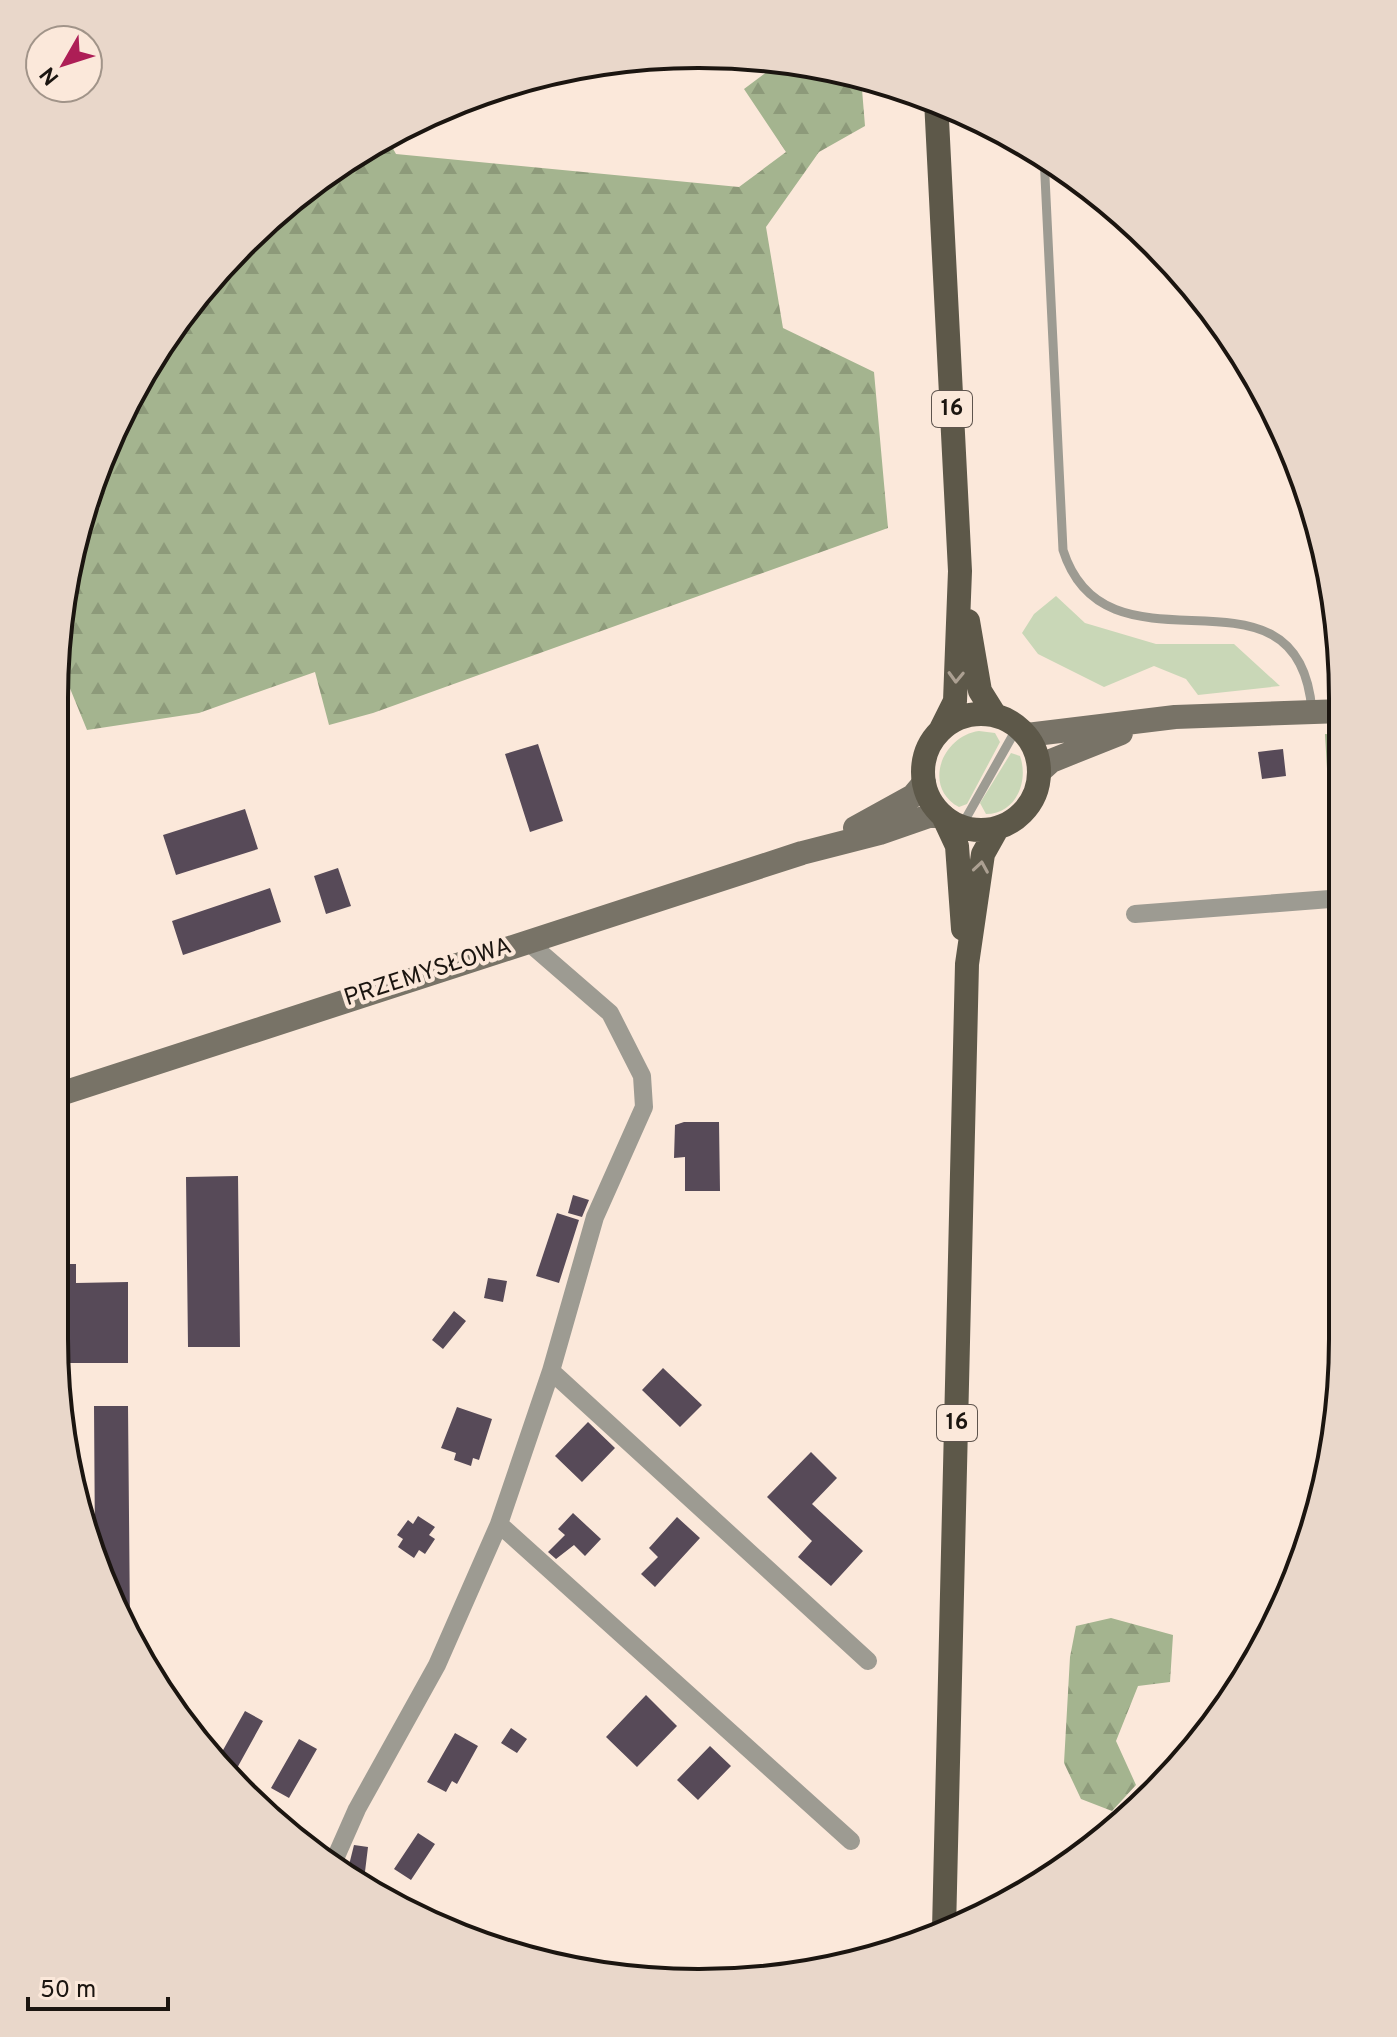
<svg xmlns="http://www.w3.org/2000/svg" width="1397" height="2037" font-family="Overpass,sans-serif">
  <defs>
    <pattern id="forest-firs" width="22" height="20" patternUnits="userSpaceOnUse" patternTransform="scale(2)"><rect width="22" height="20" fill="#a4b48f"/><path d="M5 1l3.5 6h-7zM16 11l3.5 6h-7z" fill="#8d9a7a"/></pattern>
  </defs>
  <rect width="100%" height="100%" fill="#fbe8da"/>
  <path fill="#c9d7b7" d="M1056,596L1085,623L1156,644H1234L1280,686L1198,695L1186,679L1154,666L1104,687L1038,654L1022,633L1034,614Z
    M979,731L995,733L1000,742L967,804L959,807C922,787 942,736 979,731Z
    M1011,753L1020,756C1029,781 1016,814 986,814L980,803Z"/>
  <path fill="url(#forest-firs)" d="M780,62L825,66L861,77L865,126L819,152L766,227L783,328L874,372L888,528L373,713L329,725L315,672L199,713L87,730L58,659L66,579L100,507V483L140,377L243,242L341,162L387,138L396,154L739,187L786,152L744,89Z
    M1325,734L1343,735V873H1333Z
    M1111,1618L1173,1635L1170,1682L1138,1686L1116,1741L1136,1785L1112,1811L1081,1799L1064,1763L1070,1657L1076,1626Z"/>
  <path fill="#574a58" d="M538,744L563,821L530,832L505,754Z
    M1283,749L1286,776L1262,779L1258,752Z
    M245,809L258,849L176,875L163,835Z
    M338,868L351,906L326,914L314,876Z
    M270,888L281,922L183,955L172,921Z
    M684,1122H719L720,1191H685V1157L674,1158L675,1125Z
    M238,1176L240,1347H188L186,1177Z
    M573,1195L589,1200L582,1217L568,1213Z
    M557,1213L579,1220L559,1283L536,1276Z
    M54,1264H76V1283L128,1282V1363H57Z
    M488,1278L507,1281L503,1302L484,1298Z
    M454,1311L466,1321L443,1349L432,1340Z
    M663,1368L702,1405L680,1427L642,1390Z
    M94,1406H128L130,1624L95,1547Z
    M457,1407L492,1419L479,1460L473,1458L471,1466L454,1460L456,1453L441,1448Z
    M588,1422L615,1448L582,1482L555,1456Z
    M811,1452L837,1478L812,1504L863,1551L831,1586L798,1557L812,1541L767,1497Z
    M573,1513L601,1539L585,1556L574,1545L556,1559L548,1552L565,1535L558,1529Z
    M418,1516L435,1527L429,1535L435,1539L425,1554L419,1550L414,1558L398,1547L403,1539L397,1535L408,1520L413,1524Z
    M677,1517L700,1538L655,1587L641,1574L658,1557L649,1548Z
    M646,1695L677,1726L637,1767L606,1737Z
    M245,1711L263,1721L236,1770L218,1759Z
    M511,1728L527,1739L517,1753L501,1743Z
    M455,1733L478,1746L457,1784L452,1781L446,1792L427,1782Z
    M299,1739L317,1749L289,1798L271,1788Z
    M710,1746L731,1766L698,1800L677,1780Z
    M418,1833L435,1844L411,1880L394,1869Z
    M354,1845L368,1847L364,1880L348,1869Z"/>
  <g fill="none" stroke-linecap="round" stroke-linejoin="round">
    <path stroke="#9d9b92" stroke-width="9" d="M1044,156L1063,550C1107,689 1299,546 1312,711
      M961,827L1018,726"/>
    <path stroke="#9d9b92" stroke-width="18" d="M1135,914L1343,898
      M551,1371L868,1661
      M499,1524L851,1841
      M334,1861L357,1809L437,1665L499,1524L551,1371L595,1217L644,1107L642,1076L610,1013L527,941"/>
    <path stroke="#787367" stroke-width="24" d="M1027,735L1175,717L1343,711
      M1040,771L1051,761L1121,733
      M855,828L913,796L924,783
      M54,1096L802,853L880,833L929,816H943"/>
    <path stroke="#5d5849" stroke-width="24" d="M936,100L960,571L955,701L941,729
      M968,621L980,691L995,715
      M923 772a58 58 0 1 1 116 0a58 58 0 1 1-116 0Z
      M943,816L957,846L963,929
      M944,1930L967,964L983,854L997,829"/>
  </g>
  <defs><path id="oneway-chevron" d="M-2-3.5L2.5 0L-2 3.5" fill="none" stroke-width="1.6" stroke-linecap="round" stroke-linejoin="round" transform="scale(2)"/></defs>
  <g stroke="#aca092">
    <use href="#oneway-chevron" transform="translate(956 677) rotate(92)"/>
    <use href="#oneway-chevron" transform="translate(981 867) rotate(-81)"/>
  </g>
  <g text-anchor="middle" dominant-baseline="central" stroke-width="8" stroke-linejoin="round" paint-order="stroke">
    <g fill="#fbe8da" stroke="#5e544d" stroke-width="2">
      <rect x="932" y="391" width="40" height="36" rx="6"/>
      <rect x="937" y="1405" width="40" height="36" rx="6"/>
    </g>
    <g font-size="22" font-weight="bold" fill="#1b1510">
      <text x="952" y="409">16</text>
      <text x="957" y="1423">16</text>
    </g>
    <g font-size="24" fill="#1b1510" stroke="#fbe8da">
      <text transform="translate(428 973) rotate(-18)">PRZEMYSŁOWA</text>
    </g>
  </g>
  <path d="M0 0H1397V2037H0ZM698 68H699A630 630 0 0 1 1329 698V1339A630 630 0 0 1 699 1969H698A630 630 0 0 1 68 1339V698A630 630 0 0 1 698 68Z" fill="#e9d7ca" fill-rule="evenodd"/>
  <path fill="none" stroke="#1b1510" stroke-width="4" d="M698 68H699A630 630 0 0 1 1329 698V1339A630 630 0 0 1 699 1969H698A630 630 0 0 1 68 1339V698A630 630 0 0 1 698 68Z"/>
  <g transform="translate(64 64) rotate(231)"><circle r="38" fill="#fbe8da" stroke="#a19489" stroke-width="2"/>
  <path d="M0-6L14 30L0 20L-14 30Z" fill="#ad1e56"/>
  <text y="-12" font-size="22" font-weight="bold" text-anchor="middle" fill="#1b1510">N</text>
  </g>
  <path d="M28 1997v12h140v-12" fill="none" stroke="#1b1510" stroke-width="4"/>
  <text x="40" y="1997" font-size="24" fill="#1b1510" stroke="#fbe8da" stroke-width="6" paint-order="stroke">50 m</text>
</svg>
